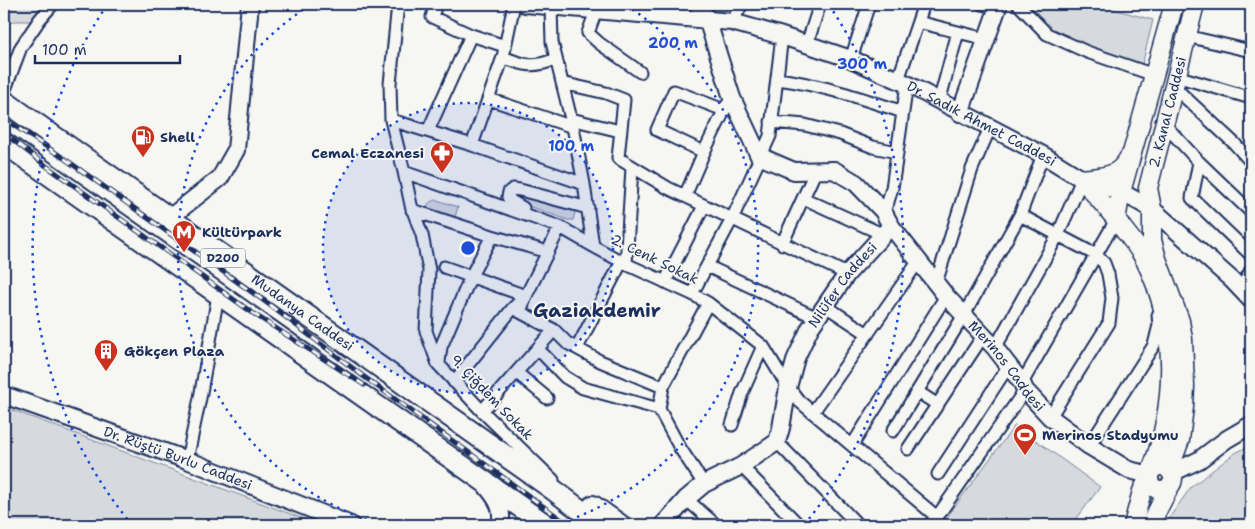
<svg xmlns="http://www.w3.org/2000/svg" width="1255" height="529" font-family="'Shantell Sans',sans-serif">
  <rect width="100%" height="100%" fill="#f6f6f2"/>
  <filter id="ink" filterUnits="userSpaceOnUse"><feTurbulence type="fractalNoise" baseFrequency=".02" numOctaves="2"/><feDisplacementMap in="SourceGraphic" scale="10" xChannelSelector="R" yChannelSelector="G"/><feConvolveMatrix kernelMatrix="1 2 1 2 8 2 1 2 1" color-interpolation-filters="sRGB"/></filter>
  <g filter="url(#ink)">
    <path fill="#d6d9dd" stroke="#78849e" d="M4,4H48L32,21H14L4,26Z
      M1028,4H1095L1153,20L1142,65L1090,47L1051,29Z
      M517,192L571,210L575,212L573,220H568L517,202L511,194Z
      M437,200L458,207L453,223L425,210C428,203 430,201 437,200Z
      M4,407L320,525H4Z
      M1015,425L1100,487L1072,525H941Z
      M1251,445V525H1164L1191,487L1235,453Z"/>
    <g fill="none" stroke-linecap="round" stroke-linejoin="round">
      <g stroke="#1b2f5e" stroke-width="15">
        <path id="street" d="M398,4L390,84L391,120L404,172L411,205L422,235L429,270L426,331L438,364L482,411L553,480
          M436,4L432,17L471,35L505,46
          M982,4L998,8
          M1018,4L1047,34L1087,52L1154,75
          M551,7L552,42L573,127L584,184L593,246L626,264L692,294L708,303L763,346L788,387L799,401L937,517
          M596,11L588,33L599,43L640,72
          M732,22L742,4
          M918,22L986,39
          M1186,36L1251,51
          M807,44L820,4
          M503,57C525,66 534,68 556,59
          M851,59L869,4
          M1176,76L1251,98
          M778,79C822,85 861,98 903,112
          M898,80L924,4
          M562,83L606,93L624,100L618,158L668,188L847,274
          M1174,87L1235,144L1251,162
          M4,92L21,47L40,19L53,4
          M489,99L573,127
          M939,102L958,32
          M571,119L620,131
          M391,120L472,145L584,184
          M771,122L805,125L840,134L873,147L897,152
          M1164,124L1199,162L1251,212
          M428,131L471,35
          M472,145L503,57L514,4
          M704,152L657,130L674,91L724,110
          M1199,162L1192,198L1251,255
          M404,172L560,227L593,246
          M685,196L704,152L727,105
          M803,198L882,234
          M523,208L511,201L508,197L509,192L513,189L520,190L588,208
          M412,210L492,236L548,252
          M883,211L888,202L892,188L907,84
          M1020,215L1096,255L1104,263L1108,274L1112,298L1109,323L1050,417
          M782,244L816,170
          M626,264L632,168
          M707,266L817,318
          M444,267L526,296L520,312L554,330L567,343L600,361L663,387
          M665,282L704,206
          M936,283L972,169L990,128
          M1241,289L1251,270
          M692,294L732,219L770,136L782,36
          M824,305L868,334
          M577,348L622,261
          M995,348L1058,235L1082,179
          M538,349L565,377L583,388L659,409
          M439,362L441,347L471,276L492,236
          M517,373L547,398
          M454,382L513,308L526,296L560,227
          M1022,383L1116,220
          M918,392L938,405
          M482,411L554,330
          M813,412L918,262
          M732,425L742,393L763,346
          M893,431L964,315L1020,215L1043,155
          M777,442L858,525
          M853,444L946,296
          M1089,446L1154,345L1159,325L1158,315
          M908,449L983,336
          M187,460L200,398L218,295
          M741,466L799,525
          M938,474L1009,365
          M704,484L680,448L659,409L663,387L708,303
          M686,499L716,525
          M929,525L937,517L1025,390"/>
      </g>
      <g stroke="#1b2f5e" stroke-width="20">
        <g id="secondary">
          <path id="s1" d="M525,4L732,22L782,36L851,59L907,84L1043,155L1082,179L1121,192L1152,209L1232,280L1251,300"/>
          <path d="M960,113L999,4"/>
          <path d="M168,219L220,178L236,150L250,4"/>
          <path id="s2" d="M891,226L946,296L995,348L1022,383L1025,390L1050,417L1089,446L1129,470L1150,475"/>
          <path id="s3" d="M4,395L187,460L351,525"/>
          <path d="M1172,473L1199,460L1227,439L1251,425"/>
          <path d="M487,487C497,499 504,509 500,525"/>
          <path id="s4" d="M663,525L686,499L704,484L741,466L777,442L781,428L788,387L796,358L810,328L847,274L891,226L883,211L856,183L834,170L794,171L759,156L732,98L707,19L698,4"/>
        </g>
      </g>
      <g stroke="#1b2f5e" stroke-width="21">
        <g id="primary">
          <path d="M1082,179L1120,224"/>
          <path d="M1082,179C1104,176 1118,178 1129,157"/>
          <circle cx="1161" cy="478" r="12"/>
          <path id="s5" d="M1169,470L1180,440L1184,407L1185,386L1183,339L1180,321L1157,259L1152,240V209L1148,188L1195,4"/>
          <path d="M1151,471C1177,403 1178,326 1145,260C1138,246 1126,233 1116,220L1121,192L1174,4"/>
          <path d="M1133,525L1142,491L1149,478"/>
          <path d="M1150,525L1171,484"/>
        </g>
      </g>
      <g stroke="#1b2f5e" stroke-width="24">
        <g id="highway">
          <path id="s6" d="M4,101L551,488L600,525"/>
          <path d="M4,143L546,525"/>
          <path d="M593,506L620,525"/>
        </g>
      </g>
      <use href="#street" stroke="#f6f6f2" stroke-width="11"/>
      <use href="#secondary" stroke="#f6f6f2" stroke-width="16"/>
      <use href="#primary" stroke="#f6f6f2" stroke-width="18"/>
      <use href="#highway" stroke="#f6f6f2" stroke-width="20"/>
      <g stroke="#1b2f5e" stroke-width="5">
        <path id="rail" d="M4,119L65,159L267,303L363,376L569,525
          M4,133L45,165L257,316L364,385"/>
      </g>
      <use href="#rail" stroke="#f6f6f2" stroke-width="3" stroke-dasharray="9" stroke-linecap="butt"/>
    </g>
  </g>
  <circle cx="468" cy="248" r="145" fill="#1d4ed8" fill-opacity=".12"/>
  <g fill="none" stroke="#1d4ed8" stroke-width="2.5" stroke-dasharray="2.5 5">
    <circle cx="468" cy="248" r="145"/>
    <path d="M381 525A290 290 0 0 1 310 5M626 5A290 290 0 0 1 555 525"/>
    <path d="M132 525A435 435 0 0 1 107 5M829 5A435 435 0 0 1 804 525"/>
  </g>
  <defs>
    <g id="fuel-pin" transform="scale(1.25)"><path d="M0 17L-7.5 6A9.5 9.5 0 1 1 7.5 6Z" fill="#c8321e" stroke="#f6f6f2"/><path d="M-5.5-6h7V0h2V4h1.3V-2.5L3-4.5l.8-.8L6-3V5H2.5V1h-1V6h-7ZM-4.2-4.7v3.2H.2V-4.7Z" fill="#fff"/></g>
    <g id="pharmacy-pin" transform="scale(1.25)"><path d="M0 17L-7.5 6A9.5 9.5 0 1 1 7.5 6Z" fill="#c8321e" stroke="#f6f6f2"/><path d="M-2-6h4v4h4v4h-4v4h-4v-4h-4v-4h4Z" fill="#fff"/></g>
    <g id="metro-pin" transform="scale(1.25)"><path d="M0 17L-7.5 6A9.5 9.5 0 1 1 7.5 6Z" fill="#c8321e" stroke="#f6f6f2"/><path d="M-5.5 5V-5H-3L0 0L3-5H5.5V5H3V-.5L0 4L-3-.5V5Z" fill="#fff"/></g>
    <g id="building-pin" transform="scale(1.25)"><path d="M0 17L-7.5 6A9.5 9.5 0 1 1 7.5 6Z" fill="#c8321e" stroke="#f6f6f2"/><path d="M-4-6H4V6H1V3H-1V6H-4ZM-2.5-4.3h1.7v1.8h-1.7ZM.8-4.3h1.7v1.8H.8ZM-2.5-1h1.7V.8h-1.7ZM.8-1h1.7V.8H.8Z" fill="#fff"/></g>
    <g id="stadium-pin" transform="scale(1.25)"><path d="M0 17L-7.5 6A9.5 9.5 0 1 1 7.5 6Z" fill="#c8321e" stroke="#f6f6f2"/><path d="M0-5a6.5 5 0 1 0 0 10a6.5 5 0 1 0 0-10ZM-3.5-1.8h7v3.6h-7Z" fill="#fff"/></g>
  </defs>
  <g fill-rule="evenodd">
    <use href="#fuel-pin" x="143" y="137"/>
    <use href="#pharmacy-pin" x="442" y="153"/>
    <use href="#metro-pin" x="184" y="232"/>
    <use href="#building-pin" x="106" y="351"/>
    <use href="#stadium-pin" x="1025" y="435"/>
  </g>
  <g text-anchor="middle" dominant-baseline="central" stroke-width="4" stroke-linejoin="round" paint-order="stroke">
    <rect fill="#f6f6f2" stroke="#5d6b8a" stroke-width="1" x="200.5" y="248.5" width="45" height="19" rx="4"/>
    <g font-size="12" font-weight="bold" fill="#1b2f5e">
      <text x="223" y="258">D200</text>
    </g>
    <g font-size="14" fill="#1b2f5e" stroke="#f6f6f2">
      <text stroke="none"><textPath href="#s5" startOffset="368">2. Kanal Caddesi</textPath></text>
      <text stroke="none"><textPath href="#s1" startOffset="478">Dr. Sadık Ahmet Caddesi</textPath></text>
      <text transform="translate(655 259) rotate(26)">2. Cenk Sokak</text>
      <text stroke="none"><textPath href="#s4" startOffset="316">Nilüfer Caddesi</textPath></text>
      <text stroke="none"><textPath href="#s6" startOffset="366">Mudanya Caddesi</textPath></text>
      <text stroke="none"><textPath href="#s2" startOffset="182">Merinos Caddesi</textPath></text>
      <text transform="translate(492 397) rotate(46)">9. Çiğdem Sokak</text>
      <text stroke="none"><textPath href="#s3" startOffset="185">Dr. Rüştü Burlu Caddesi</textPath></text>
    </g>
    <g font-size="14" font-weight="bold" fill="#1b2f5e" stroke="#f6f6f2" text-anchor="start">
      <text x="160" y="137">Shell</text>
      <text x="424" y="153" text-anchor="end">Cemal Eczanesi</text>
      <text x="202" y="232">Kültürpark</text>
      <text x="124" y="351">Gökçen Plaza</text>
      <text x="1042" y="435">Merinos Stadyumu</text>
    </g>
    <g font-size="19" font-weight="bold" fill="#1b2f5e" stroke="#f6f6f2">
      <text x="597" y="310">Gaziakdemir</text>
    </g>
  </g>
  <circle cx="468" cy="248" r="8" fill="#1d4ed8" stroke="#f6f6f2" stroke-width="2.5"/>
  <g font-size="15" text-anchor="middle" font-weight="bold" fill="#1d4ed8" stroke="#f6f6f2" stroke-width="4" stroke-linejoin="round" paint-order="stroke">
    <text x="673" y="48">200 m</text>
    <text x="862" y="69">300 m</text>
    <text x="571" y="151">100 m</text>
  </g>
  <rect width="1255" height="529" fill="none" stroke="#f6f6f2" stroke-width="20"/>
  <rect x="10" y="10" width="1235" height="509" fill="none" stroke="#1b2f5e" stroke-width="2" filter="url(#ink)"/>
  <path d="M35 55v8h145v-8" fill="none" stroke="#1b2f5e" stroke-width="2.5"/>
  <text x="42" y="55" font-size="15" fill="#1b2f5e" stroke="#f6f6f2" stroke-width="4" paint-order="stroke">100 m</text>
</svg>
